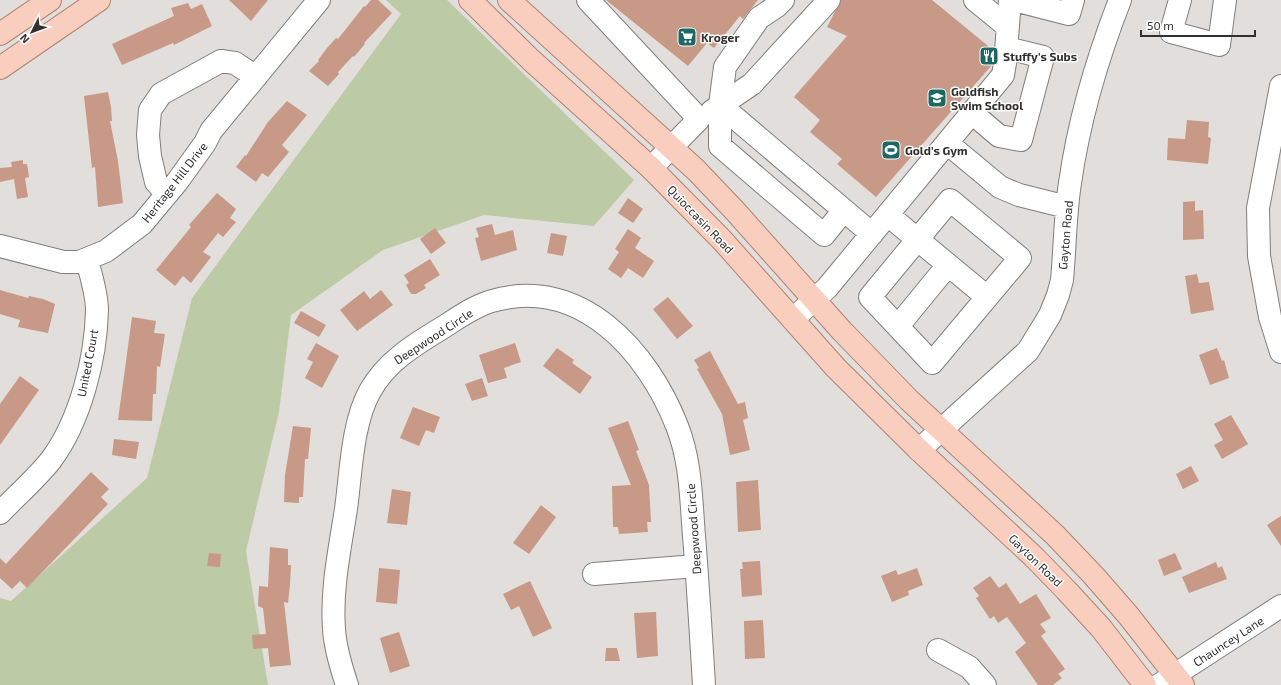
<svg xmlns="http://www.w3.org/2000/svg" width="1281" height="685" font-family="'Exo 2',sans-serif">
  <rect width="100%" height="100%" fill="#e1dedb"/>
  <path fill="#bccba6" d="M386,0H447L634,180L594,226L484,215L383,250L291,315L279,412L246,551L268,685H0V598L11,601L147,478L192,298L401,14Z"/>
  <path fill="#c79986" d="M229,0H268L251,21Z
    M371,0H378L392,13L364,43L365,44L354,57L353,56L338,72L339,74L328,86L309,71L319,61L318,60L327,48L336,38L338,39L364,6L365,7Z
    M606,0H758L743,19L740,16L714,48L707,43L688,66Z
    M841,0H932L993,50L992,65L876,197L837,164L842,159L810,132L820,120L794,97L847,36L827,27Z
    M188,3L191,9L202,4L212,26L174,45L173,43L122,65L112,44L174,16L171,8Z
    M108,92L111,107L112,121H110L118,161L123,203L98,207L95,167L92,168L84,96Z
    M287,101L307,115L282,145L289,152L268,177L262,173L256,182L236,167L245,155L246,156L268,122Z
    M1187,120L1209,122L1208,137L1211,138L1208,164L1167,160L1168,138L1185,139Z
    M23,160V164H27L29,177L25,178L28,197L17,199L14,179L0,182V168L12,167L11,162Z
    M217,193L236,209L230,218L236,222L223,237L218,233L203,252L211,257L191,283L183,276L175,286L156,270L191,227L189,225Z
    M628,198L643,209L633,223L618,213Z
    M1195,201V211L1203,210L1204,239L1183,240V202Z
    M492,224L495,235L513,230L517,250L481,261L475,238L479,237L476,228Z
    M435,228L446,243L431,254L420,239Z
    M628,229L641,238L635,248L654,261L643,278L628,268L621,278L608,269L619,252L615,249Z
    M551,233L567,236L563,256L547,253Z
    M430,259L440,275L424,285L426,288L416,294H411L406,285L409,283L404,275Z
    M1197,274L1199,283L1209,282L1214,310L1191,314L1185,276Z
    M0,290L28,298L29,296L43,299L55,304L48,333L18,327L20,320L0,314Z
    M381,290L393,305L357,331L340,310L364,291L370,299Z
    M668,297L693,326L677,339L653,309Z
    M301,311L326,325L319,337L294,323Z
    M132,317L156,321L154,333L165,334L160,367L157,366L156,394H153L152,421L118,420Z
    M316,343L339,356L322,388L305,378L313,362L307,359Z
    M515,343L521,362L504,368L507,378L488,383L479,355Z
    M557,348L574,360L572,363L592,377L580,394L543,366Z
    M1217,348L1222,361L1224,360L1229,378L1210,385L1199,355Z
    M710,351L738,404L745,402L748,418L743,420L750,450L730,455L722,414L697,369L699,368L694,360Z
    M20,376L39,390L0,445V404Z
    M482,378L488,396L472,401L465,384Z
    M413,407L440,417L434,433L426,430L419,446L400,438Z
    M1231,415L1248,444L1222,459L1214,445L1223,440L1214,424Z
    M628,421L639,450L636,451L649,485L651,522H647L648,532L619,534L618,527H613L612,486L631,485L608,428Z
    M293,426L311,428L308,459H305L303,497H299V503L284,502L285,475Z
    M114,439L139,442L136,459L112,455Z
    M1191,466L1199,481L1183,489L1176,474Z
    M91,472L109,489L101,497L108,504L27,588L20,581L12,589L0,578V558L6,564Z
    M758,480L761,530L738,532L736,482Z
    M392,489L411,492L407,525L387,523Z
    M541,505L556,517L529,554L513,543Z
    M1281,516V546L1267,525Z
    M270,547L288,549V565H291L290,584L288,603L284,602L291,665L270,667L268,648L253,649L252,635L266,634L263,608L258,606L259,586L268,587Z
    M209,553L221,554L220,567L207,566Z
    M1175,553L1182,569L1164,576L1158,560Z
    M760,561L762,595L742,597L740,569H743L742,562Z
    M1216,562L1218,568L1222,566L1227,579L1189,593L1182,577Z
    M379,568L400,570L397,604L376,602Z
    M917,568L923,585L908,591L909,595L892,602L881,576L896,570L898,575Z
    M990,576L999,588L1006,583L1020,604L1036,594L1051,618L1040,624L1046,632L1041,636L1065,669L1058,674L1062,678L1053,685H1038L1015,652L1026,643L1007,617L998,623L994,616L990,619L976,598L979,596L973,588Z
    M530,581L552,628L533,637L519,606L511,610L503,594Z
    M656,612L658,656L637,658L634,613Z
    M763,620L765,658L745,659L744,621Z
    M399,632L410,666L390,673L380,638Z
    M606,648H617L620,661H605Z"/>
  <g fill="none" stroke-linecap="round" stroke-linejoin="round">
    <g stroke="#827e7c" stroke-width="24">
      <path id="minor" d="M588,0L699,119L651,168
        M783,0L777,6L759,18L725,67L720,105L872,234
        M975,0L1008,27
        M1014,0L1069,14L1073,0
        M1180,0L1171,32L1219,45L1225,0
        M1281,86L1258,208L1259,256L1270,317L1281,352
        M720,105V146L824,235L844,210
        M712,111L752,84L829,0
        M972,113L999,136L1021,140L1043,57L1007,48
        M947,143L1000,187L1019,195L1067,207
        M167,194L156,182L150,156L148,135L150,110L161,94L221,61L235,63L256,77
        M950,200L1020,258L932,363L870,297Z
        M888,215L987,297
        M0,246L63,262H79L106,251L142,224L177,182L205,143L211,131L319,0
        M793,319L827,288L1003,75L1005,63L1010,0
        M898,326L948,265
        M919,450L1028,351L1050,315L1058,295L1062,280C1065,248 1065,215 1070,183C1079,120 1097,59 1120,0
        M0,513C16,496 36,479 51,460C80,421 96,359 97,310C97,294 91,276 87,260
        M594,574L696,566
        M938,650L969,667L985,685
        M347,685C341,667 335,648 334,629C331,589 340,548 346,509C351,473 352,423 370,391C386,362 414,345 442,328C458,318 474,306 492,301C581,275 648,352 677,426C691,461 691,499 694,536C698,585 701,635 704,685
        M1159,685L1281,606"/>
    </g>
    <g stroke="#b08271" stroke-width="24">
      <path id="major" d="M470,0L531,60L651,168L722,240L836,368L919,450L1034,557L1066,590L1101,628L1145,685
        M509,0L696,170L736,212L842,331L909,400L1055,535L1094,576L1128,615L1183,685
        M0,34L50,0
        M0,68L99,0"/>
    </g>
    <use href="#minor" stroke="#fff" stroke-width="22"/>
    <use href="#major" stroke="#f9cebf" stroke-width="22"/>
  </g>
  <defs>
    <g id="supermarket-square" transform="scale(1)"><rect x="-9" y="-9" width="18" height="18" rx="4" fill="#1b6864" stroke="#fff"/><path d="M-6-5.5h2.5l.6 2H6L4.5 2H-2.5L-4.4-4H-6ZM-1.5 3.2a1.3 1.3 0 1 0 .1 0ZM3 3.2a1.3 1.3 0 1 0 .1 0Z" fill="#fff"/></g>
    <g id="restaurant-square" transform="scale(1)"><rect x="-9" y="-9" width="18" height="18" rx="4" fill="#1b6864" stroke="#fff"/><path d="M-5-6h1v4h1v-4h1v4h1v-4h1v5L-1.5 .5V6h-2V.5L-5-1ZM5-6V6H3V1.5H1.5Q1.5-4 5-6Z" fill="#fff"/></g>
    <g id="school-square" transform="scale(1)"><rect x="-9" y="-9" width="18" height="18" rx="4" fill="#1b6864" stroke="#fff"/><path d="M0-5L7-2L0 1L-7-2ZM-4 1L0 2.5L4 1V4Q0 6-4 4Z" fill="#fff"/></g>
    <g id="stadium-square" transform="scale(1)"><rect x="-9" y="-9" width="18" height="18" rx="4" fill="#1b6864" stroke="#fff"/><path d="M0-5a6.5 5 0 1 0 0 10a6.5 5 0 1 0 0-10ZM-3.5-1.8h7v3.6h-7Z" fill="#fff"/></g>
  </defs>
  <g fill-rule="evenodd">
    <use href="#supermarket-square" x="687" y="37"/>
    <use href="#restaurant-square" x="989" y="56"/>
    <use href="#school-square" x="937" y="98"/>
    <use href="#stadium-square" x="891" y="150"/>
  </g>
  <g text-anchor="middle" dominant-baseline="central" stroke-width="3" stroke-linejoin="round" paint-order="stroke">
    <g font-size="12" font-weight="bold" fill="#31302f" stroke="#fff" text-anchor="start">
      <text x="701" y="37">Kroger</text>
      <text x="1003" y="56">Stuffy's Subs</text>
      <text x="951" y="91">Goldfish<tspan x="951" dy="14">Swim School</tspan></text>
      <text x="905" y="150">Gold's Gym</text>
    </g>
    <g font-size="12" fill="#31302f" stroke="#fff">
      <text transform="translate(174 182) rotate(-52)">Heritage Hill Drive</text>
      <text transform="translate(701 219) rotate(46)">Quioccasin Road</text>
      <text transform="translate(1065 235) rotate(-85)">Gayton Road</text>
      <text transform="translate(433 336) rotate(-33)">Deepwood Circle</text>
      <text transform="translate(87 363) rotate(-79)">United Court</text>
      <text transform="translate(693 529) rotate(-94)">Deepwood Circle</text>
      <text transform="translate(1036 560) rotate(44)">Gayton Road</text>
      <text transform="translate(1228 641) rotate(-33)">Chauncey Lane</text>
    </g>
  </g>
  <g transform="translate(32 32) rotate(228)" stroke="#ffffff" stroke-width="3" paint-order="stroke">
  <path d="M0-3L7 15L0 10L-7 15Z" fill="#31302f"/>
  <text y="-6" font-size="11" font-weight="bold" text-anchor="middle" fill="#31302f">N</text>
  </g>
  <path d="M1141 30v6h114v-6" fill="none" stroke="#31302f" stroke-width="2"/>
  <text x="1147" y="30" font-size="12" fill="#31302f" stroke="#ffffff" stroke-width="3" paint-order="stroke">50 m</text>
</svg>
